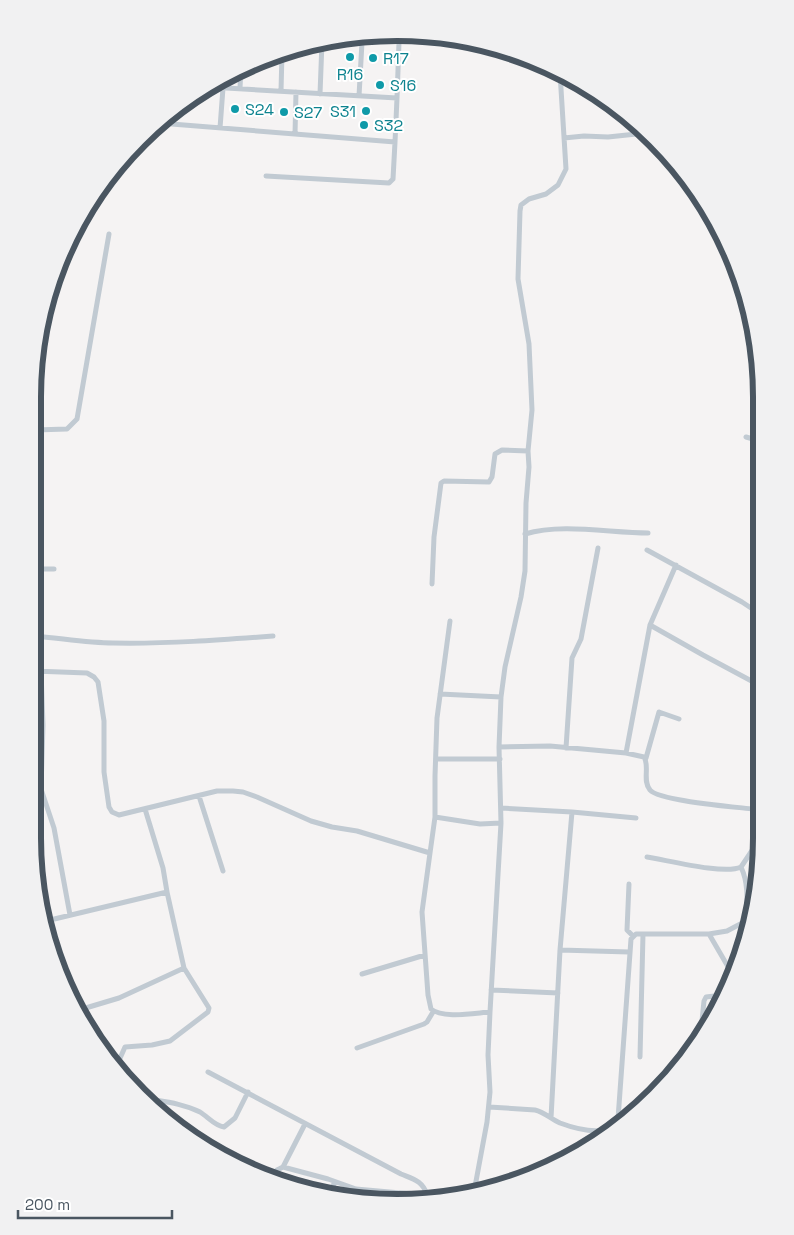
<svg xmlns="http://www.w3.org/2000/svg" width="794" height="1235" font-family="'Space Grotesk',sans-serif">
  <rect width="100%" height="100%" fill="#f5f3f3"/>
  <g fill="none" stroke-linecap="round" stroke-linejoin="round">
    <path stroke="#c1cad2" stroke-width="5" d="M240,88L241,68
      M281,91L282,53
      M320,94L322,42
      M359,96L362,42
      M397,98L399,42
      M159,123L395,142L397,98L209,87
      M220,128L223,88
      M295,134L296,92
      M564,138L584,136L608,137L646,133
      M266,176L389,183L393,179L395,142
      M35,430L67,429L77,419L109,234
      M746,437L760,441
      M525,534C562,523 610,533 648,533
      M647,550L742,602L760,614
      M34,569H54
      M432,584L434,537L441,483L444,481L489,482L492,477L495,454L502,450L528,451
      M650,625L703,655L759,685
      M34,636C60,638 87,643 113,643C167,644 220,640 273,636
      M34,671L87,673L94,677L98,682L104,721V772L109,807L112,812L119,815L217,791H233L243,792L257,797L311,821L332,827L357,831L430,853L435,817V776L437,718L450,621
      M41,671L43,725L41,789L54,828L70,915
      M440,694L501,697
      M499,747L550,746L626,753L644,757C650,766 642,781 650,790C659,801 736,807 753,809
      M566,748L572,658L581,639L598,548
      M626,753L650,625L676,565
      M646,758L659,712L679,719
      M436,759H500
      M199,796L223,871
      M501,808L572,812L560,950
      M572,812L636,818
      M435,817L480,824L501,823
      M759,827L753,809L759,712
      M430,853L422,912L428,995L431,1009C442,1019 475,1013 490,1012
      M647,857C667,860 724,875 741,867L759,840
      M629,884L627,930L633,936
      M46,921L167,892L163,868L145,809
      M47,921L53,958
      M709,934L734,977
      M362,974L425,955
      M491,990L558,993
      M79,1010L119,998L184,968
      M701,1031L704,1001L706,997L723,995
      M357,1048L424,1024L427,1022L433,1012
      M640,1057L643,934
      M117,1065L125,1047L152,1045L170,1041L208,1012L209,1008L184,968L167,892
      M208,1072L401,1174C413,1179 423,1181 427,1195
      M149,1099C167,1102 184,1104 200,1112C208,1117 215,1126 224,1127L235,1118L248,1092
      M489,1107L535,1110C544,1112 551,1119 560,1123C576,1129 600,1135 616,1126
      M551,1118L560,950L629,952
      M615,1127L618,1119L631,939L636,934H709L727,931L746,921C747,902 749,884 741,867
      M283,1167L305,1124
      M274,1180L277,1170L283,1167L328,1179L356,1189L434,1196
      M474,1192L487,1122L490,1092L488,1055L490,1012L501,823L499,747L501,697L505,667L521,597L525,571L526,503L529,467L528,451L532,410L529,344L518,279L520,211L521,205L529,199L546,194L558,185L566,169L560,73
      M329,1193L335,1182"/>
  </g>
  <g fill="#0f9aa8" stroke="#fff" stroke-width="2">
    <circle cx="350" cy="57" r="5"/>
    <circle cx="373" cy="58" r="5"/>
    <circle cx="380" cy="85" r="5"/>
    <circle cx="235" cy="109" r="5"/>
    <circle cx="366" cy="111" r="5"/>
    <circle cx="284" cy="112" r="5"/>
    <circle cx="364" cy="125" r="5"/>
  </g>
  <g text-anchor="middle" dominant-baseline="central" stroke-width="4" stroke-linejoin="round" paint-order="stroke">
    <g font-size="16" fill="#0d838f" stroke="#fff" text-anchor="start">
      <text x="383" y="58">R17</text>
      <text x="350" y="74" text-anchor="middle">R16</text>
      <text x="390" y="85">S16</text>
      <text x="245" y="109">S24</text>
      <text x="356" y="111" text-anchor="end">S31</text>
      <text x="294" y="112">S27</text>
      <text x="374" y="125">S32</text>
    </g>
  </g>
  <path d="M0 0H794V1235H0ZM397 41H397A356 356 0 0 1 753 397V838A356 356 0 0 1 397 1194H397A356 356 0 0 1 41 838V397A356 356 0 0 1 397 41Z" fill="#f1f1f2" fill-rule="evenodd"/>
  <path fill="none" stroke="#4a5661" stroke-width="6" d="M397 41H397A356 356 0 0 1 753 397V838A356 356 0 0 1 397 1194H397A356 356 0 0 1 41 838V397A356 356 0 0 1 397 41Z"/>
  <path d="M18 1210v8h154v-8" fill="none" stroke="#4a5661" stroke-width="2.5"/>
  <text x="25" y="1210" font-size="15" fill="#4a5661" stroke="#ffffff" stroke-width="4" paint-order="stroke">200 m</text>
</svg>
